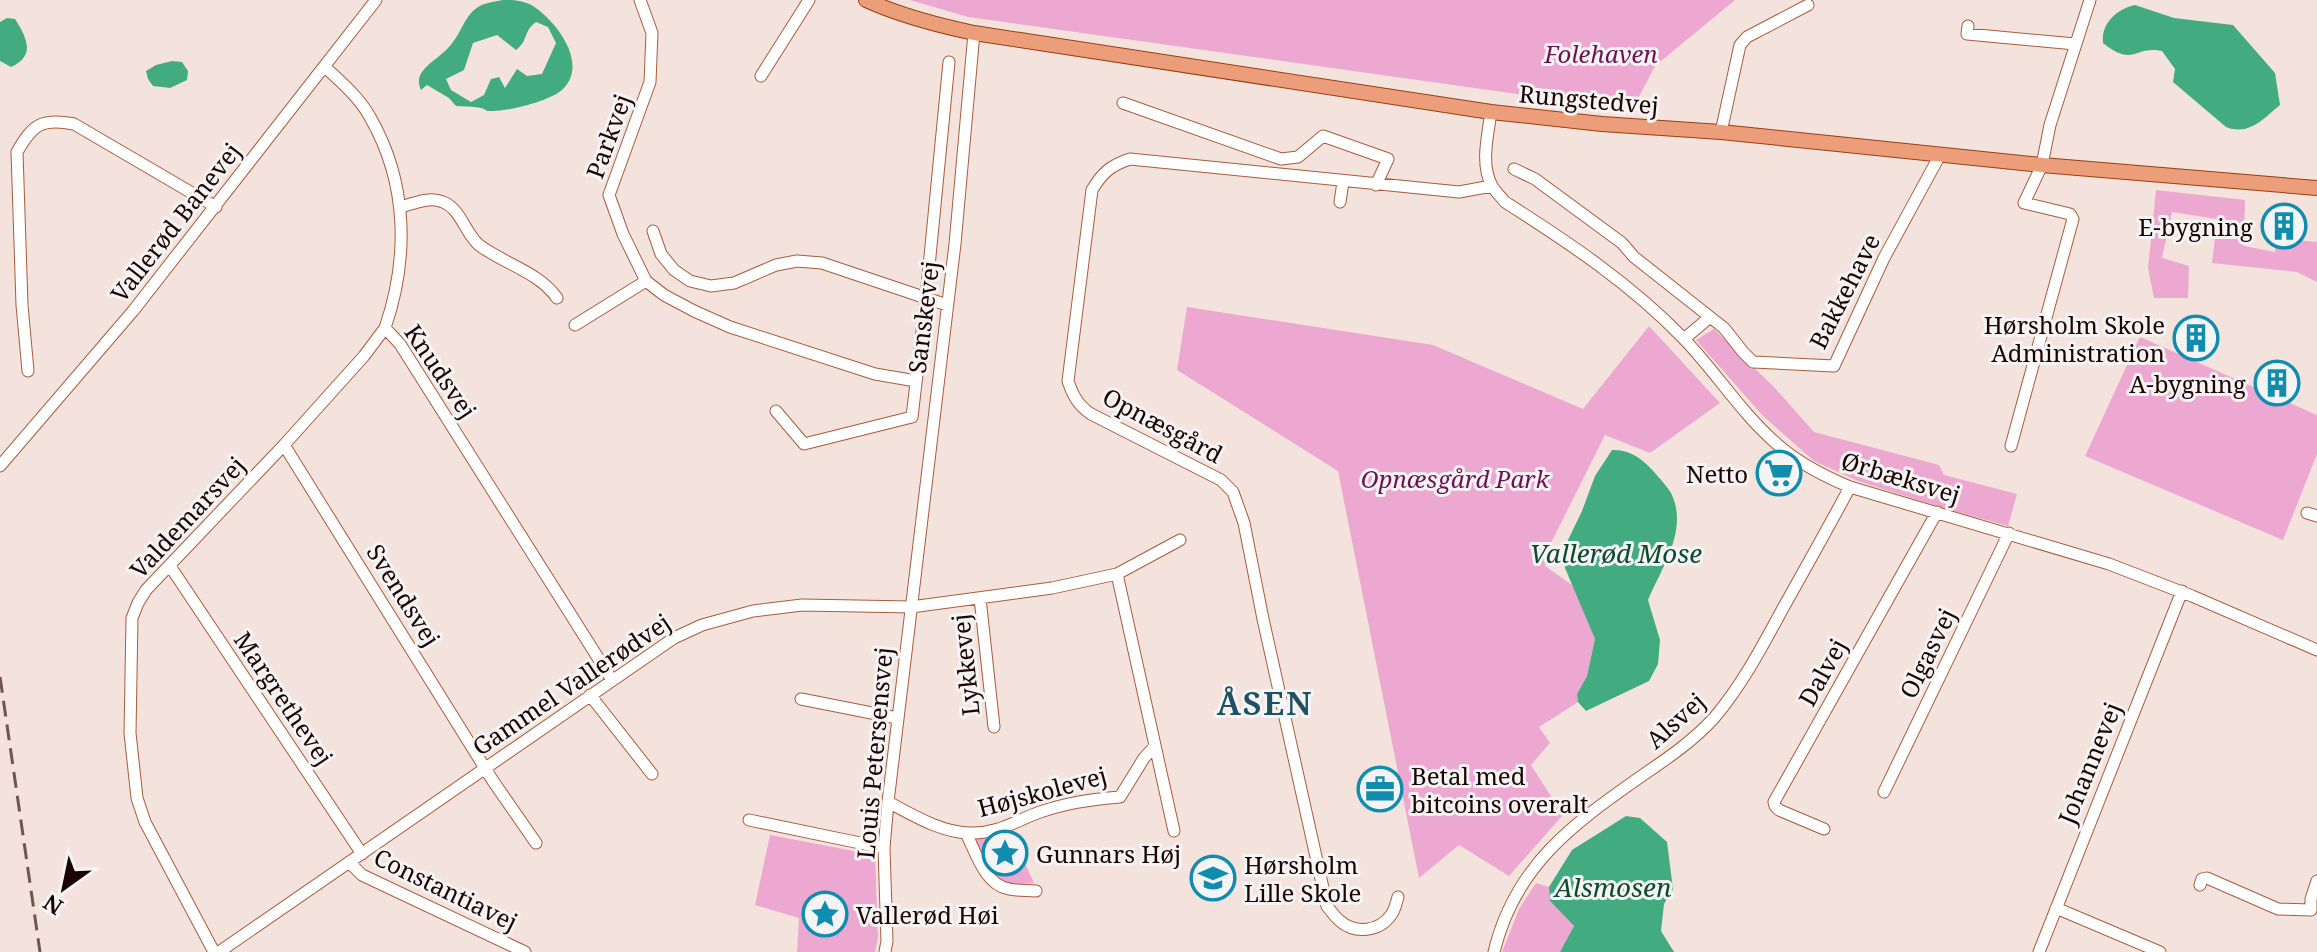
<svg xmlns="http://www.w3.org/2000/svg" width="2317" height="952" font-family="'Noto Serif',serif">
  <rect width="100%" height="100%" fill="#f4e3dc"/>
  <path fill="#eca8d1" d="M910,0H1735L1655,66L1632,110L968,17Z
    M2156,190L2245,200L2244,246L2275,252L2276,238L2317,242V282L2297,272L2212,263L2217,219L2172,212L2162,258L2189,266L2188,298H2154L2148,268Z
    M1187,307L1433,345L1583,409L1649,326L1720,403L1650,453L1605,435L1548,549L1545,566L1575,587L1595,639L1587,676L1577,694L1578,702L1539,727L1550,743L1531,765L1563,815L1509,876L1459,845L1419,878L1338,471L1177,370Z
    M1714,329L1775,388L1814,432L1939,465L1944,475L2017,494L2008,526L1946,509L1858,481L1814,461L1763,416L1696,340Z
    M2140,337L2317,415V454L2283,540L2085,456Z
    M1010,831L1034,883C1026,883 1016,885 1008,884C989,880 981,854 973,839Z
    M770,835L875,855L878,937L875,952H797L799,918L755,905Z
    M1536,883L1549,887L1550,901L1574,926L1560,952H1502L1519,909Z"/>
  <path fill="#42ab7f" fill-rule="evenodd" d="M503,0C513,0 523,0 533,6C556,21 589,63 563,89C551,101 509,111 492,111C482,111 491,111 481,108C473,106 464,107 456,106L449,98L427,85L421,90C418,83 418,78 422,72C430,61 445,54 453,42C461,32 464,19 474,10C482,3 492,2 503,0ZM536,22L548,27L556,43L542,74L527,76L517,69L505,88L499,77L491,79L484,95L471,102L451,90L446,79L464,70L473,43L497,35L516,50C529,40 523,31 536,22Z
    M2135,5L2174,18L2233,25L2275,73L2280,105C2263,119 2249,136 2226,127L2173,82L2175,69L2162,51C2134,45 2134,68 2103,43C2101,23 2117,9 2135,5Z
    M7,18L15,19C27,38 36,56 11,67L0,61V22Z
    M172,61L182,62L188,71L187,80L170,88L153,86L148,79L146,71L156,65Z
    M1612,450C1630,449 1644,460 1655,473C1660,479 1667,486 1671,493C1689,529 1662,567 1648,600L1660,640L1658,664L1649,681L1586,711L1578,702L1577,694L1587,676L1595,639L1565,568L1568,540L1582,511L1595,476Z
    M1626,816L1640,818L1667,842L1673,889L1664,904L1661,931L1674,952H1560L1574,926L1550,901L1549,887L1572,850Z"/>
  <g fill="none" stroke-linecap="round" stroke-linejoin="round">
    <g stroke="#a75c3c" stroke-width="13">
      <path id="minor" d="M640,0L652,33L650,82L609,195L623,234L646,281L664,295L694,311L730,327L875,374L916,381
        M1968,26L1967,34L2075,44
        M325,67C341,82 359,97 370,117C408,183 409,258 385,328L400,344L612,680
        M761,76L809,0
        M1123,103L1281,159L1298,157L1323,136L1388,159L1376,185
        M1491,112C1488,135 1480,164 1492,186C1495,191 1501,197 1505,202C1568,242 1631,284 1684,339C1716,372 1741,413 1777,444C1798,463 1824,476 1850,487L2109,564L2192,596L2317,650
        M1721,132L1740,45L1747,37L1808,5
        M1514,169L1535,179L1622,243L1634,257L1710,317L1684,339
        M1340,202L1343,182
        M400,207C413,204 429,196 443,202C461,209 465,233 479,245C504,264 539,272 557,298
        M653,231L661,254L674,270L690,281L711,286L734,283L776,265L797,261L822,263L947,305
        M1710,317L1724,328L1743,352L1753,362L1834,366L1884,258L1940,155
        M575,325L646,281
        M28,371L22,305L17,152C33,124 42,118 74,124L216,207
        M776,411L804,444L912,417L926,297L949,62
        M284,445L493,781L536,843
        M2011,446L2073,219L2070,214L2024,203L2042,165L2050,125L2090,0
        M0,466L133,311L376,0
        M2307,513L2317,516
        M170,566L362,854
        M1117,574L1174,831
        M980,598L994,727
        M590,695L652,774
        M801,699L897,718
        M1884,792L2009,533
        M888,802C913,815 940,832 969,833C998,834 1015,821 1040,812C1066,803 1093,799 1120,797L1144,758L1154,747
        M749,820L884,848
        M1824,829L1779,810L1775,806L1774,802L1937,512
        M966,833C976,853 985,885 1009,889C1018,891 1028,890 1036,891
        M349,862L362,875L525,952
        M2200,885L2202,879L2207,878L2278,909L2311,910
        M1398,897C1396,903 1395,910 1391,915C1379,932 1355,934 1340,921C1335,917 1331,911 1327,906L1263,619L1244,523L1233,492L1221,480L1091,414C1078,405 1073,396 1068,381L1092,190C1102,173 1111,165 1130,159L1459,192L1492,186
        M2056,908L2160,952
        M2311,910V899L2317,881
        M214,952L145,822L137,798L130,733L132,618L138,603L146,590L284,445L364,356L385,328
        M219,952L674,638L702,625L753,611L802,605L911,607L1052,588L1117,574L1180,540
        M885,952L887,941L884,848L888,802L955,244L974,33
        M1494,952C1515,865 1573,824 1643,775C1668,758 1693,741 1714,718C1742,685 1762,647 1782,610C1805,569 1828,528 1850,487
        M2039,952L2182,591"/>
    </g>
    <g stroke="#993e14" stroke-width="16">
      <path id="major" d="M866,0C901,16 936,25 974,33L1491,112L1602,124L1721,132L2042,165L2317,188"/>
    </g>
    <use href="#minor" stroke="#fff" stroke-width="11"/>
    <use href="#major" stroke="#eb9e79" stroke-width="14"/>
    <path stroke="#6e5753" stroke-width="3" stroke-dasharray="16 8" stroke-linecap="butt" d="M0,677L40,952"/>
  </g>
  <defs>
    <g id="building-ring" transform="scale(2.3)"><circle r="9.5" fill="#f4f4f4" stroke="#108dae" stroke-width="1.5"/><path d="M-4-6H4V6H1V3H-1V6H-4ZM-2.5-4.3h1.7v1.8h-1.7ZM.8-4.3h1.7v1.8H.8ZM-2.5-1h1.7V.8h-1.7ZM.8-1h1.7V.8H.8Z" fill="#108dae"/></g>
    <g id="supermarket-ring" transform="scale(2.3)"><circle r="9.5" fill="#f4f4f4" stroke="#108dae" stroke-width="1.5"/><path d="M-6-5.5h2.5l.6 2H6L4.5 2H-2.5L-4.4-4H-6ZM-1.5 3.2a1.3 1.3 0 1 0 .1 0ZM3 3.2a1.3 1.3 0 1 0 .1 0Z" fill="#108dae"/></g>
    <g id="office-ring" transform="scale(2.3)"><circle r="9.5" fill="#f4f4f4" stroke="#108dae" stroke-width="1.5"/><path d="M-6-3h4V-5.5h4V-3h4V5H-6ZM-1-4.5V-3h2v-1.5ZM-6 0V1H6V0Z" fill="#108dae"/></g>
    <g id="sight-ring" transform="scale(2.3)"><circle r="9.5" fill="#f4f4f4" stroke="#108dae" stroke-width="1.5"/><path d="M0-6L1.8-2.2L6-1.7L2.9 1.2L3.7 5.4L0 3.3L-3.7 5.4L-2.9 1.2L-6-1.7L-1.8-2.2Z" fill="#108dae"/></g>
    <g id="school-ring" transform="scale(2.3)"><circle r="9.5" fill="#f4f4f4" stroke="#108dae" stroke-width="1.5"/><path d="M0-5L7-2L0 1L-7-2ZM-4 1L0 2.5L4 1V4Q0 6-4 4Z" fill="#108dae"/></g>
  </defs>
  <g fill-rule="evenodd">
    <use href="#building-ring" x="2284" y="226"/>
    <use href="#building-ring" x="2196" y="338"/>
    <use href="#building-ring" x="2277" y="383"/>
    <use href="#supermarket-ring" x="1779" y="473"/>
    <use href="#office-ring" x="1380" y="789"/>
    <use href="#sight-ring" x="1005" y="853"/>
    <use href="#school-ring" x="1213" y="878"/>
    <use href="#sight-ring" x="825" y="914"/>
  </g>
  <g text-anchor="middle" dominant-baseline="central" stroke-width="6" stroke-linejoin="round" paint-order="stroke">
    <g font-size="24" font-style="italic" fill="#6d1153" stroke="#f4f4f4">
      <text x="1601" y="53">Folehaven</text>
      <text x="1455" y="478">Opnæsgård Park</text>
    </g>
    <g font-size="24" fill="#1c0200" stroke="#f4f4f4">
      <text transform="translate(1589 99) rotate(5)">Rungstedvej</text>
      <text transform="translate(608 136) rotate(-70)">Parkvej</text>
      <text transform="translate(175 222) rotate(-52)">Vallerød Banevej</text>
      <text transform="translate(1844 291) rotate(-63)">Bakkehave</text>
      <text transform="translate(923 317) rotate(-83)">Sanskevej</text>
      <text transform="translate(441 371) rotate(56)">Knudsvej</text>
      <text transform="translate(1163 425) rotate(28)">Opnæsgård</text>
      <text transform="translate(1901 477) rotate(17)">Ørbæksvej</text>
      <text transform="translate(187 517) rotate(-47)">Valdemarsvej</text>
      <text transform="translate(404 595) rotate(58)">Svendsvej</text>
      <text transform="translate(1927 653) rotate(-64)">Olgasvej</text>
      <text transform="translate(965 665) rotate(-96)">Lykkevej</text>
      <text transform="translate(1822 672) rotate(-61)">Dalvej</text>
      <text transform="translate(571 684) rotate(-34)">Gammel Vallerødvej</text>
      <text transform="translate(284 698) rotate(56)">Margrethevej</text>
      <text transform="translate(1675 720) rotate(-42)">Alsvej</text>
      <text transform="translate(874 753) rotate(-85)">Louis Petersensvej</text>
      <text transform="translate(2089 763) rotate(-68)">Johannevej</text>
      <text transform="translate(1042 791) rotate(-15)">Højskolevej</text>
      <text transform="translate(446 889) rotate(26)">Constantiavej</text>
    </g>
    <g font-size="24" fill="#1c0200" stroke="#f4f4f4" text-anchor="end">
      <text x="2253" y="226">E-bygning</text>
      <text x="2165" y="324">Hørsholm Skole<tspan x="2165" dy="28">Administration</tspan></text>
      <text x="2246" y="383">A-bygning</text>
      <text x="1748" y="473">Netto</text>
      <text x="1411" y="775" text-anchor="start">Betal med<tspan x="1411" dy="28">bitcoins overalt</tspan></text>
      <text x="1036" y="853" text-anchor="start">Gunnars Høj</text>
      <text x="1244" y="864" text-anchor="start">Hørsholm<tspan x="1244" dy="28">Lille Skole</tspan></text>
      <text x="856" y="914" text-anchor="start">Vallerød Høi</text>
    </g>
    <g font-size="26" font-style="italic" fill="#0d4832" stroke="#f4f4f4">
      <text x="1616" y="553">Vallerød Mose</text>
      <text x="1613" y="887">Alsmosen</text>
    </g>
    <g font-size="32" font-weight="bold" letter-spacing="2" fill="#1f5162" stroke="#f4f4f4">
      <text x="1265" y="702">ÅSEN</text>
    </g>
  </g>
  <g transform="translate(64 888) rotate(213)" stroke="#f4f4f4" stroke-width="6" paint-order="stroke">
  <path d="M0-6L14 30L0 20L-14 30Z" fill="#1c0200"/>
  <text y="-12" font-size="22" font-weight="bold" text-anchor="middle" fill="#1c0200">N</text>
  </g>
</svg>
